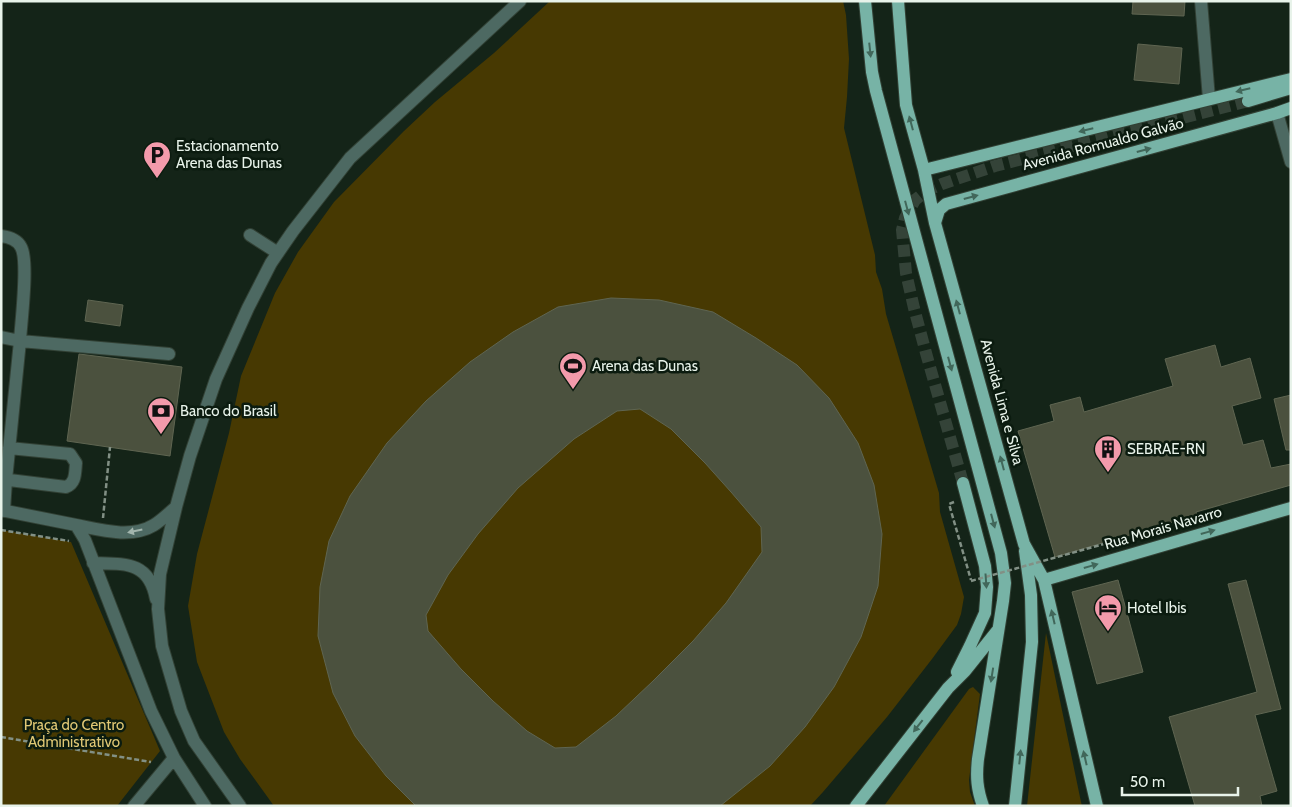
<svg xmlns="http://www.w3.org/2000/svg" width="1292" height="807" font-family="Cabin,sans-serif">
  <rect width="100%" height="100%" fill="#142418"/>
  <path fill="#473902" d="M550,1H843L846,15L849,59L847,97L844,128L875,255L876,272L882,289L886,314L939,493L940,512L964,597L961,614L957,625L932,659L887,717L823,792L810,806H274L240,759L224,732L197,662L188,606L197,554L229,433L241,376L275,293L298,252L334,202L404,131L435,102L494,53Z
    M1,530L71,542L160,751L117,806H1Z
    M1046,633L1081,802L1082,806H1027Z
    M973,687L980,694L969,780L970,792L975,806H884L969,689Z"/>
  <path fill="#4b513e" stroke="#5f6551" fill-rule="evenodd" d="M1133,1H1185L1184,16L1132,14Z
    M1138,44L1182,48L1179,84L1134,80Z
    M611,298L659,300L713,312L756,338L797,365L829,398L858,443L874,485L882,534L878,586L861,637L834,687L805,727L770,766L720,806H416L386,776L355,736L333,693L318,636L320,587L329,541L350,496L387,443L426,401L470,362L513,332L558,307ZM640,409L671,429L705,463L731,492L761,527L762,552L726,603L693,641L653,681L616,716L576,747L555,748L527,731L493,701L461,669L428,631L426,615L448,575L478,534L518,488L574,439L617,411Z
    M88,300L123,305L120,326L85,321Z
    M1215,345L1221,367L1250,358L1261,398L1232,406L1243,445L1263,440L1271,468L1291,464V485L1196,512L1197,515L1055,557L1018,431L1054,421L1050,405L1080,397L1084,412L1173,386L1165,359Z
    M79,354L182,367L170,456L67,441Z
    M1291,395V450H1286L1274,399Z
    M1118,580L1143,672L1097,684L1072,592Z
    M1246,580L1281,709L1255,715L1277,791L1260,796L1262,806H1195L1169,717L1257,692L1228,584Z"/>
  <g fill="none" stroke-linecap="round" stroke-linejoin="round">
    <path stroke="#344338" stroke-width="12" stroke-dasharray="12 6" stroke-linecap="butt" d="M963,483L926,353L914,308L906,273L902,230L905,218L915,200L926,191L942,184L995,166L1248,101"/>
    <g stroke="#324135" stroke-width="14">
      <path id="minor" d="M1201,1L1209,99
        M1277,113L1291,162
        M250,235L278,253
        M1,236C9,237 17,239 21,247C29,261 21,322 20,341L169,354
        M1,337L20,341L6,480L4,511
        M1,479L66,487C76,483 75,473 76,463L70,454L9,448
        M1,510L76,525L85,540L151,711L174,758L134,806
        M76,525C101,530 131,539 154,525C162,520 169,513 176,507
        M93,563C125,564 149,561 156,599
        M174,758L205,806
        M240,806L194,741L181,711L162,646L158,609L160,574L176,507L190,456L216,379L248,308L271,263L293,231L350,158L520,1"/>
    </g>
    <g stroke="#324135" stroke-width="14">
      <path id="major" d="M865,1L872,72L876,91L1001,553L1005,583L1003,601L978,759C976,777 977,789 983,806
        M898,1L906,105L924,170L935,223L1024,544L1044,580L1097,806
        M1248,101L1291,88
        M924,170L1291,79
        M935,223L939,210L946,204L1277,113L1291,108
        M1044,580L1291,508
        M957,672L970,646L985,613L987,587L985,566L963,483
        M856,806L948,688L965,671L997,631
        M1015,806L1032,642L1031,595L1025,551"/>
    </g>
    <path stroke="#829085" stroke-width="2.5" stroke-dasharray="5 2.5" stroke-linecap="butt" d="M954,502L949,504L971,580
      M103,518L110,447
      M1,530L69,541
      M1147,532L1153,530V533
      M1,737L151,762"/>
    <use href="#minor" stroke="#4d6962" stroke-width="12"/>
    <use href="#major" stroke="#77b3a6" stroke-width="12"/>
    <path stroke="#829085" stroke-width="2.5" stroke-dasharray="5 2.5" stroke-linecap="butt" d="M971,581L1147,532"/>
  </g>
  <defs><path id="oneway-solid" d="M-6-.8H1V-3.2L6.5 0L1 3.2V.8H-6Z" transform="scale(1.25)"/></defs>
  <g fill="#41675a">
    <use href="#oneway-solid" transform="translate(870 50) rotate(84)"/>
    <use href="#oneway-solid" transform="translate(1243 90) rotate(166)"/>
    <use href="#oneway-solid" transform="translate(911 123) rotate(-105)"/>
    <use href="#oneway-solid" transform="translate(1086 130) rotate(166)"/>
    <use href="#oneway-solid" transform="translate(1144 150) rotate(-15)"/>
    <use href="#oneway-solid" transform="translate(971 197) rotate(-15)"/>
    <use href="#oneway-solid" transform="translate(907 208) rotate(75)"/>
    <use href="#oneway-solid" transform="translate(958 307) rotate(-105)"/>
    <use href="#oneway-solid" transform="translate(950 364) rotate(75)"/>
    <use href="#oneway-solid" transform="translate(1002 463) rotate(-105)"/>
    <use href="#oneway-solid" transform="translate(993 521) rotate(75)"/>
    <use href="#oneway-solid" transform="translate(1208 532) rotate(-16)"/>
    <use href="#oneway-solid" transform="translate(1091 566) rotate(-16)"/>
    <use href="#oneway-solid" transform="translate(986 581) rotate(86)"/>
    <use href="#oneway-solid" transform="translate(1053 617) rotate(-103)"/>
    <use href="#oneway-solid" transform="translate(992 675) rotate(99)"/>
    <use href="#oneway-solid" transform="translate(918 726) rotate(128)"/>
    <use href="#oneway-solid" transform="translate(1020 757) rotate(-84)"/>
    <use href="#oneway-solid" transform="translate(1085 758) rotate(-103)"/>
  </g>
  <use fill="#a2b5ad" href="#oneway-solid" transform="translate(135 531) rotate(168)"/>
  <defs>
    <g id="parking-pin" transform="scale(1.4375)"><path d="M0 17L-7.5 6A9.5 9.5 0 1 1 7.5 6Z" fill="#f39aab" stroke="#0b1b0f"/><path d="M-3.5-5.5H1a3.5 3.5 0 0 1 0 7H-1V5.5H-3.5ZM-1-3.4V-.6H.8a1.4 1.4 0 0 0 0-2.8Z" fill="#111"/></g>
    <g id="stadium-pin" transform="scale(1.4375)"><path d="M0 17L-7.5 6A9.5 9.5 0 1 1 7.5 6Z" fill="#f39aab" stroke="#0b1b0f"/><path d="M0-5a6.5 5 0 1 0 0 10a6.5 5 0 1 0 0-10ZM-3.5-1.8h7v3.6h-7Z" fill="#111"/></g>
    <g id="bank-pin" transform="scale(1.4375)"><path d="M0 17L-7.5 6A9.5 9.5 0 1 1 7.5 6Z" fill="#f39aab" stroke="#0b1b0f"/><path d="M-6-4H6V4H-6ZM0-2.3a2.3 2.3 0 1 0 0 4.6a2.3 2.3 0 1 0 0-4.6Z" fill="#111"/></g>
    <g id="building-pin" transform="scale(1.4375)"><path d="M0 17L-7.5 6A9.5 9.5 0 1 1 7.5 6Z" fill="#f39aab" stroke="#0b1b0f"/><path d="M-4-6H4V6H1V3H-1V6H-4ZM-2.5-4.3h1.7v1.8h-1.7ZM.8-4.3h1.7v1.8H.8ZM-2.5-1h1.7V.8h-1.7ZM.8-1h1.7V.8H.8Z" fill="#111"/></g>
    <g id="hotel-pin" transform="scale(1.4375)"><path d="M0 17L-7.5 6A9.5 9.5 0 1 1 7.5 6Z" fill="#f39aab" stroke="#0b1b0f"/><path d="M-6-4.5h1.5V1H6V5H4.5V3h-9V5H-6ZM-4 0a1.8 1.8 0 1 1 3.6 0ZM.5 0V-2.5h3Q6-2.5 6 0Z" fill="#111"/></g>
  </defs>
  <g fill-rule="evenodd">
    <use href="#parking-pin" x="157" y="155"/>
    <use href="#stadium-pin" x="573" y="366"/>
    <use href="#bank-pin" x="161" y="411"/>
    <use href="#building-pin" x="1108" y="449"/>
    <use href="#hotel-pin" x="1108" y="608"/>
  </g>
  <g text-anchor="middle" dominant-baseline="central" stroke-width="5" stroke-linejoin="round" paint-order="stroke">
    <g font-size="15" fill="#e8f3ea" stroke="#0b1b0f">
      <text transform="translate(1103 144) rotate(-15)">Avenida Romualdo Galvão</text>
      <text transform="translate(1002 402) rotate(75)">Avenida Lima e Silva</text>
      <text transform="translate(1163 528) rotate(-16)">Rua Morais Navarro</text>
    </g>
    <g font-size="15" fill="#e8f3ea" stroke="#0b1b0f" text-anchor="start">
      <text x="176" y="146">Estacionamento<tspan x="176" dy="17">Arena das Dunas</tspan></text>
      <text x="592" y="366">Arena das Dunas</text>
      <text x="180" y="411">Banco do Brasil</text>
      <text x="1127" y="449">SEBRAE-RN</text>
      <text x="1127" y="608">Hotel Ibis</text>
    </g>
    <g font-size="15" fill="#dfc774" stroke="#0b1b0f">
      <text x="74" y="725">Praça do Centro<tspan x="74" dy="17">Administrativo</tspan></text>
    </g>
  </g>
  <rect width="1292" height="807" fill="none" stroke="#e8f3ea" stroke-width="5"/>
  <path d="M1122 787v8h116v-8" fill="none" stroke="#e8f3ea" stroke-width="2.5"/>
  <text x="1130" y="787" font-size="15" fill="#e8f3ea" stroke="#0b1b0f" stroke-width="4" paint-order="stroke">50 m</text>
</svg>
